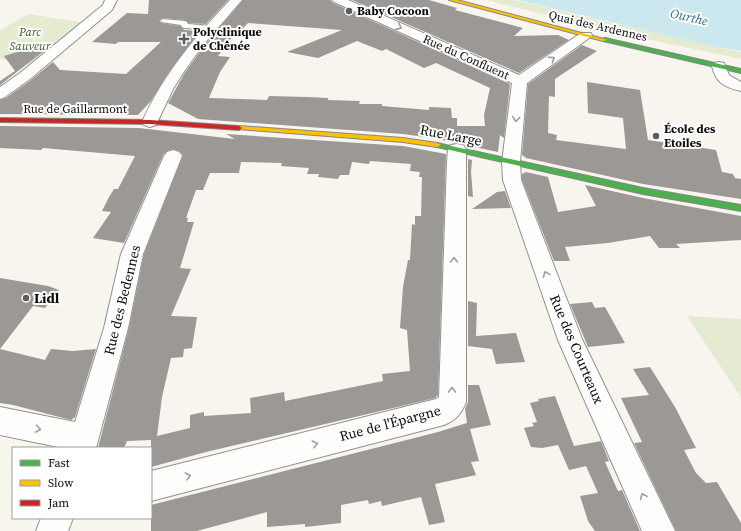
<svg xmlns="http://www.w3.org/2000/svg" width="741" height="531" font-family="'Source Serif 4',serif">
  <rect width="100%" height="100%" fill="#f8f5ef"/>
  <path fill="#e5ebd1" d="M486,0H514L741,52V59L628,35Z
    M29,14L84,23L36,64L0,59V30Z
    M687,316L741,319V397Z"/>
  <path fill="#cae8ee" d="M517,0H741V51L713,46Z"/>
  <path fill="#9b9895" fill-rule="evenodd" d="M149,0H228L206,24L189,23L185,20L163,18L159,20L161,23L180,26L184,30L200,31L169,72L151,101L138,115L0,114V100L6,98L31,80L53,62L60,70L126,74L161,42H118L116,44L92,42L127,13L148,14Z
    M243,0H330L333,3L510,84L504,138L500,135L498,152L432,138L403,134L198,119L168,103L184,74L204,46ZM248,23L342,30L287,52L318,58L357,41L382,51L386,49L424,68L436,63L490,88L484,115L485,126H457V118H452L451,108L429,107V110L382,106V104H359L360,101L328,100V98L307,97L269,96L267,100L209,98L220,72L230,57L218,56L238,29H242Z
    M352,0H429L457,8L455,10L523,28L514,36L558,35L569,40L519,73Z
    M40,45L44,51L0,85V81L15,71L4,56Z
    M582,45L597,51L555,79V97L549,96L548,133L557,135L556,140L626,149L623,118L588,113L587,82L640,90L648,140L716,150L722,172L733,174L735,178L741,179V199L643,184L526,158L522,155L528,84Z
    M0,126L139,128L235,139L226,134L403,146L446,154L438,395L435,398L402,406L206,452L151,467V440L127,441L124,448H98L129,328L144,254L183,155L179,151L173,149L167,151L163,155L124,243L93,238L111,212L102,211L109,197L114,189H118L135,156L43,148L41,150L0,148ZM370,161L411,164L410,171L420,172L419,177H422L421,216H415V225L412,224L410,260H408L403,287L400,328L407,330L410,371L382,374L383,381L285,401L284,392L250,398L251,413L204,416V412L190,415V428L157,436L162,397L171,358L183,357L184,349L192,348L197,317L171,316L191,269L180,268L194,222H187L188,218H186L196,190H203L210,173H239L241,162L282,163L281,166L309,168L307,174H319L318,177L338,179L340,175H349L352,162L369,164Z
    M468,159L472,160L471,172L473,197L468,196Z
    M526,172L548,177L558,212L596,206L585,185L643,198L741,216V240L676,244L680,248H659L650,236L608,243L565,247L570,261H554L522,180V174Z
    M505,191L511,208L472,209L497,192Z
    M0,278L48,286L59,290L45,308L33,306L0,349Z
    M468,301L477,303L476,336L516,333L525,362L496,364L492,349L468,346Z
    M592,302L595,308L605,307L625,343L588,347L570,304Z
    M0,349L45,360L51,349L73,351L96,349L75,417L71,420L13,405L0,403Z
    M650,367L675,407L696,448L684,450L696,473L706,483L717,482L741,523V531H676L634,443L642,442L621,398L649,395L633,369Z
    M468,385H479L491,425L470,429L479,461L471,462L476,475L435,484L445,522L429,525L421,497L382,506L381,501L369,504L368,500L341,505V523L305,527V524L267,527V512L197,531H151V505L438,432L467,423L465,409L468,402Z
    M555,396L574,446L601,441L609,461L605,462L618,491L622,490L640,531H595L588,521L580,496L598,493L586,466L569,470L558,445L542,448L531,447L524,428L534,426L532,423L537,422L530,403L539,401L538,399Z"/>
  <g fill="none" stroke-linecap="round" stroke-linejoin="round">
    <g stroke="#92908e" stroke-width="2">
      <path id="lane" d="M163,19L185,21L187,22L188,24L212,26L215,28L212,30L184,28L182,27L181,25L161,22L160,21Z"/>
    </g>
    <g stroke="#92908e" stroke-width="2">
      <path id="street" d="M105,0H117L112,10L30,79L5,97L0,99V87L20,73L103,5Z
        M230,0H242L203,45L183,73L173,89L156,125L150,127L144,125L142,122C163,75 195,37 230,0Z
        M332,0H348L519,75L581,33H591L592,36L527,83L520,162L521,180L582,339L675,531H642L558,340L503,180L502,162L512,83L334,2Z
        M719,62L724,63L729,75L741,82V91C724,87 716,83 712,66L714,63Z
        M457,144L463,145L466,149V402C461,414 456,420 444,425L151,501V471L436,399L439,397L447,162L448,149L451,145Z
        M173,150L179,152L182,156L143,254L128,328L96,448H63L0,435V407L75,422L104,328L121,254L164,156L167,152Z
        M41,518H73L68,531H36Z"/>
    </g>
    <g stroke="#888784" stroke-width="2">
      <path id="fast" d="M605,38L741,69V73L603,41V39Z
        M435,143H437L643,188L741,205V211L643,194L437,147L433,145Z"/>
    </g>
    <g stroke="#888784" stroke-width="2">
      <path id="slow" d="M449,0H457L608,40L603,41Z
        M239,126L403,138L437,143L441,145L437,147L403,142L237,129L236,128Z"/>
    </g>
    <g stroke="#888784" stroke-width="2">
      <path id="jam" d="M0,118L150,120L239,126L242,128L239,130L150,124L0,122Z"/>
    </g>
    <use href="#lane" fill="#fefefd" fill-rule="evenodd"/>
    <use href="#street" fill="#fefefd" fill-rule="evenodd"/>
    <use href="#fast" fill="#4caf50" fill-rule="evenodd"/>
    <use href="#slow" fill="#ffc107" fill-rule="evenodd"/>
    <use href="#jam" fill="#c62828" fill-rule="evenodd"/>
  </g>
  <defs><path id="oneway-chevron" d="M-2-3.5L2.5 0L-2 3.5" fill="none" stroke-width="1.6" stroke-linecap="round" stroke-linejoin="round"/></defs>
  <g stroke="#9d9d9c">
    <use href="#oneway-chevron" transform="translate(399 27) rotate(24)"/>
    <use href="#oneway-chevron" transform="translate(552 59) rotate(-34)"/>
    <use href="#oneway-chevron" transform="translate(516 119) rotate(97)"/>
    <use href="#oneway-chevron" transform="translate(454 260) rotate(-89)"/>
    <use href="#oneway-chevron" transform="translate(546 274) rotate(-110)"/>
    <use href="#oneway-chevron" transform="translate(452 390) rotate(-89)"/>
    <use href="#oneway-chevron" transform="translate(38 429) rotate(10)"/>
    <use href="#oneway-chevron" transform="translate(315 444) rotate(-14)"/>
    <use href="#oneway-chevron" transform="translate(188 476) rotate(-14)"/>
    <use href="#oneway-chevron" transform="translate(643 496) rotate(-115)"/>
  </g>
  <g fill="#5e5d5b" stroke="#fff" stroke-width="1.5">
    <circle cx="349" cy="11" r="4"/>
    <path d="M182 33h4v4h4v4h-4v4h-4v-4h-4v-4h4z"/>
    <circle cx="656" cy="136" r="4"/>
    <circle cx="26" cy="298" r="4"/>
  </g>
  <g text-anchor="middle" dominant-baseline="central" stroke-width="4" stroke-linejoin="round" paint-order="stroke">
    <g font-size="12" font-weight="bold" fill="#0b0b0b" stroke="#fff" text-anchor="start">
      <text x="357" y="11">Baby Cocoon</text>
      <text x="193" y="32">Polyclinique<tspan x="193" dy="14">de Chênée</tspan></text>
      <text x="664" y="129">École des<tspan x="664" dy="14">Etoiles</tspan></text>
    </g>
    <g font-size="12" fill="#0b0b0b" stroke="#fff">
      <text transform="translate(598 26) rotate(13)">Quai des Ardennes</text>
      <text transform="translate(466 57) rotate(24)">Rue du Confluent</text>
      <text x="75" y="109">Rue de Gaillarmont</text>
    </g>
    <g font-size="12" font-style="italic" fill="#385924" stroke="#fff">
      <text x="30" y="32">Parc<tspan x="30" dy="14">Sauveur</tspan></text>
    </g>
    <g font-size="13" font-style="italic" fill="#25708b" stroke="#fff">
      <text transform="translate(689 17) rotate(13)">Ourthe</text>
    </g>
    <g font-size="14" fill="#0b0b0b" stroke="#fff">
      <text transform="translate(451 135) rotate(11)">Rue Large</text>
      <text transform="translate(122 300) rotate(-76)">Rue des Bedennes</text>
      <text transform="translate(577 349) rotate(67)">Rue des Courteaux</text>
      <text transform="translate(390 423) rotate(-15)">Rue de l'Épargne</text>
    </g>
    <g font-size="14" font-weight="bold" fill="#0b0b0b" stroke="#fff" text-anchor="start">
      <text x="34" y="298">Lidl</text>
    </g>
  </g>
  <rect x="12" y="447" width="140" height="72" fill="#ffffff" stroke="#9d9d9d"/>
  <rect x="20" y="460" width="20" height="6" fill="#4caf50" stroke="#9d9d9d"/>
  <text x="48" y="467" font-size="12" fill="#0b0b0b">Fast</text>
  <rect x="20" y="480" width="20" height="6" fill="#ffc107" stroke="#9d9d9d"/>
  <text x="48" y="487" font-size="12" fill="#0b0b0b">Slow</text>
  <rect x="20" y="500" width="20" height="6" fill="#c62828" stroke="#9d9d9d"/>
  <text x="48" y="507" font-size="12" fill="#0b0b0b">Jam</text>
</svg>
